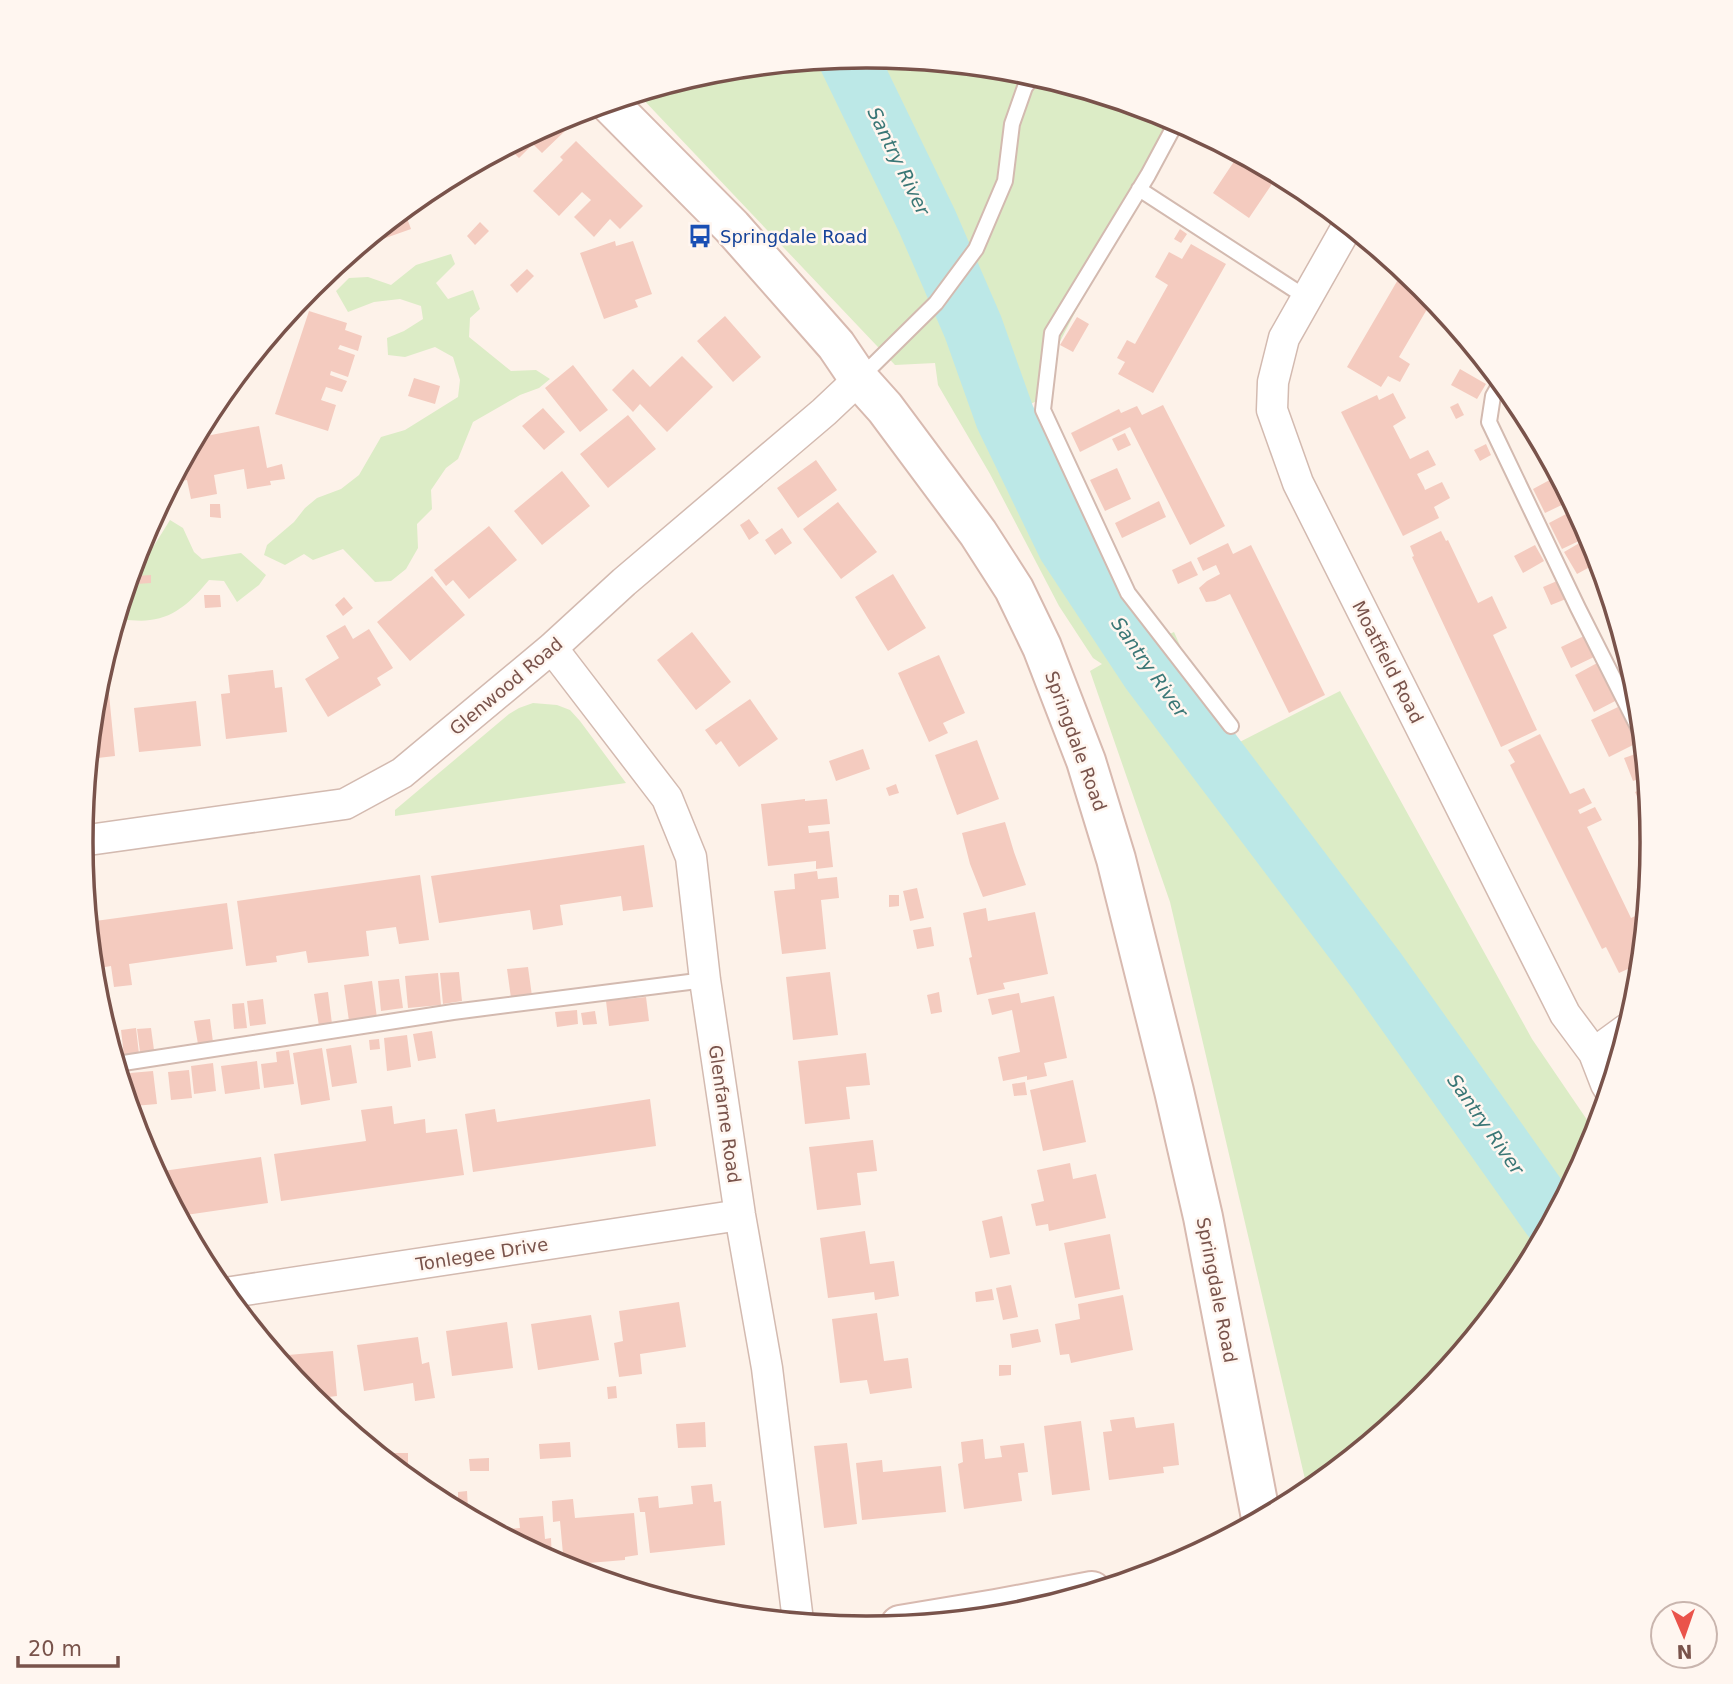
<svg xmlns="http://www.w3.org/2000/svg" width="1733" height="1684" font-family="'DejaVu Sans',sans-serif">
  <rect width="100%" height="100%" fill="#fdf2e9"/>
  <path fill="#dcecc6" d="M867,56L1020,71L1168,116L1175,120L1053,355L1039,400L1026,406L1106,570L1149,643L1174,632L1226,749L1340,691L1532,1039L1596,1133L1593,1143L1520,1279L1422,1398L1308,1492L1170,902L1090,671L1102,664L1093,658L1059,606L990,474L938,385L935,363L895,365L638,94L714,71Z
    M451,254L455,264L436,283L448,299L473,290L480,309L470,318L469,337L511,371L536,370L550,379L539,388L520,395L473,422L458,459L446,468L431,490L432,509L417,524L418,548L406,569L391,581L375,582L343,549L313,560L304,554L285,565L264,555L267,545L294,522L305,508L317,498L341,489L359,475L381,437L405,430L458,397L460,380L453,357L435,347L405,357L388,355L387,338L404,331L423,319L421,306L400,299L374,302L348,312L336,291L349,278L368,277L391,285L416,265Z
    M170,520L183,528L194,552L202,559L241,553L266,575L259,585L237,602L224,581L209,580C193,599 177,617 150,620C139,622 128,619 117,620L138,549L141,553L150,552Z
    M533,703L557,705L570,710L580,721L626,783L395,816V810L509,714L519,708Z"/>
  <g fill="none" stroke-linecap="round" stroke-linejoin="round">
    <path stroke="#bce8e7" stroke-width="60" d="M848,58L927,221L973,327L1005,417L1067,545L1151,672L1376,970L1552,1218"/>
  </g>
  <path fill="#f4cbbf" d="M557,120L566,130L542,153L533,144L519,158L510,149L501,158L496,153Z
    M576,141L643,206L620,229L610,219L594,237L574,217L591,200L582,192L559,216L533,191L563,160L560,157Z
    M1239,154L1278,175L1249,218L1213,193Z
    M404,210L411,229L377,241L374,234Z
    M480,222L489,231L475,245L467,236Z
    M1180,229L1187,234L1181,243L1174,239Z
    M615,241L616,246L633,241L652,294L635,300L638,307L604,319L580,253Z
    M1191,244L1226,264L1153,393L1118,374L1125,362L1117,358L1127,340L1135,344L1168,285L1155,277L1169,252L1182,259Z
    M527,269L534,276L517,293L510,285Z
    M1403,271L1423,287L1433,299L1399,357L1410,364L1400,382L1388,376L1381,387L1347,367Z
    M309,311L347,323L345,330L362,336L358,351L340,345L338,349L355,355L348,377L331,371L330,375L347,381L342,392L326,387L321,400L336,405L328,431L275,414Z
    M725,316L761,357L733,382L697,341Z
    M1077,317L1089,324L1073,352L1060,345Z
    M682,356L713,387L667,432L640,404L633,412L612,390L633,369L650,387Z
    M573,365L608,410L580,432L545,388Z
    M1460,369L1486,384L1477,399L1451,385Z
    M414,378L440,386L435,404L408,396Z
    M1393,393L1406,418L1393,426L1410,459L1428,450L1436,465L1417,474L1424,487L1425,490L1442,482L1450,498L1434,507L1439,518L1403,536L1341,412L1377,395L1379,400Z
    M1458,403L1464,415L1456,419L1450,407Z
    M1163,405L1225,526L1190,545L1130,427L1080,452L1071,433L1119,409L1121,413L1137,406L1142,415Z
    M543,408L565,432L544,450L522,426Z
    M628,415L656,449L608,488L580,454Z
    M259,426L267,468L282,464L285,479L270,481L271,485L247,489L244,469L214,475L217,494L191,499L187,480L171,483L195,438Z
    M1125,433L1131,445L1118,451L1112,439Z
    M1486,444L1491,455L1480,461L1474,450Z
    M816,460L837,490L798,518L777,488Z
    M1117,468L1131,499L1105,511L1090,480Z
    M562,471L590,506L542,545L514,511Z
    M1557,476L1570,501L1545,513L1533,489Z
    M1159,501L1166,517L1122,538L1115,523Z
    M838,502L877,552L841,579L803,529Z
    M210,504H220L221,518L210,517Z
    M1568,513L1581,540L1562,549L1549,523Z
    M749,519L759,533L749,540L740,525Z
    M489,526L517,560L469,599L453,580L446,586L434,570Z
    M782,528L792,543L775,555L765,540Z
    M1441,531L1446,541L1448,540L1478,603L1492,596L1507,628L1493,635L1537,730L1501,747L1412,557L1414,556L1410,546Z
    M145,533H150V544H139Z
    M1588,538L1599,562L1577,574L1564,552Z
    M1228,543L1233,554L1251,545L1325,695L1289,713L1230,594L1215,601L1206,602L1199,588L1207,581L1220,574L1216,565L1203,571L1197,558Z
    M1535,545L1544,561L1523,573L1514,556Z
    M1191,561L1198,575L1178,584L1172,570Z
    M893,574L926,628L888,651L855,597Z
    M151,575V583L136,584L135,576Z
    M432,576L465,615L410,661L377,622Z
    M1557,581L1566,599L1551,605L1543,587Z
    M204,595H220L221,607L205,608Z
    M344,597L353,608L343,616L335,605Z
    M345,625L353,639L369,629L393,668L377,678L381,685L328,717L305,679L339,658L326,636Z
    M692,632L731,682L696,710L657,660Z
    M1584,636L1594,657L1571,668L1561,647Z
    M939,655L965,713L943,723L948,733L929,742L898,673Z
    M1599,662L1619,699L1594,712L1575,675Z
    M273,670L275,688L282,687L287,732L226,739L221,694L230,693L228,675Z
    M109,694L115,756L89,759L95,695Z
    M750,699L778,739L739,767L721,741L716,745L705,730Z
    M196,701L201,746L139,752L134,708Z
    M1618,707L1637,743L1609,757L1591,720Z
    M1540,734L1570,794L1584,788L1592,803L1578,810L1580,814L1595,807L1602,820L1587,827L1631,918L1642,913L1645,919L1641,963L1619,973L1606,947L1602,949L1510,765L1515,762L1508,750Z
    M977,740L999,799L957,815L935,755Z
    M863,749L870,769L836,781L829,761Z
    M1644,751L1646,776L1633,781L1624,758Z
    M896,784L899,793L889,796L886,788Z
    M1647,787L1649,810L1645,812L1635,792Z
    M805,799V801L827,799L830,824L808,826L809,833L829,831L833,867L816,869V861L768,866L761,804Z
    M1005,822L1014,852L1026,885L983,897L970,864L962,833Z
    M644,845L653,907L623,911L621,896L560,905L563,925L533,930L530,910L439,923L431,876Z
    M817,871L818,879L837,877L839,898L821,900L826,949L782,954L774,891L795,889L794,874Z
    M420,875L429,940L399,944L396,927L366,931L369,956L308,963L306,951L276,956L277,962L246,966L237,901Z
    M917,888L924,918L910,921L903,891Z
    M889,895H899V906L889,907Z
    M227,903L233,949L129,964L132,985L114,987L111,966L93,969L88,922Z
    M986,908L988,921L1035,912L1048,974L1003,983L1005,989L977,995L969,958L972,957L963,913Z
    M931,927L934,946L917,949L913,930Z
    M528,967L532,996L511,998L507,969Z
    M459,972L462,1001L443,1004L440,973Z
    M830,972L838,1035L793,1040L786,977Z
    M438,973L441,1005L408,1008L405,976Z
    M399,979L403,1008L381,1011L378,981Z
    M372,981L377,1018L349,1021L344,985Z
    M328,992L332,1024L319,1026L314,994Z
    M939,992L942,1012L931,1014L927,995Z
    M1019,993L1021,1003L1054,996L1067,1058L1044,1063L1047,1076L1027,1080V1076L1003,1081L998,1057L1020,1052L1012,1010L992,1015L988,999Z
    M646,997L649,1021L609,1026L606,1001Z
    M263,999L266,1024L250,1026L247,1001Z
    M244,1003L247,1028L234,1029L232,1004Z
    M577,1010L578,1024L557,1027L555,1012Z
    M595,1011L597,1024L583,1025L581,1013Z
    M210,1019L213,1042L198,1044L194,1021Z
    M136,1028L139,1054L124,1056L121,1030Z
    M151,1028L154,1050L140,1052L137,1029Z
    M432,1031L436,1058L418,1061L413,1034Z
    M119,1033L121,1058H115L107,1034Z
    M407,1035L411,1067L387,1071L384,1038Z
    M379,1039L380,1049L370,1050L369,1040Z
    M351,1045L357,1083L332,1087L326,1049Z
    M322,1048L330,1100L301,1105L293,1053Z
    M289,1050L294,1084L264,1088L261,1064L277,1062L276,1052Z
    M866,1053L870,1085L846,1087L850,1119L805,1124L798,1061Z
    M257,1061L260,1089L225,1094L221,1066Z
    M213,1063L216,1091L194,1094L191,1066Z
    M189,1070L192,1098L171,1100L168,1072Z
    M153,1071L157,1104L134,1106L130,1073Z
    M120,1077H127L129,1102H128Z
    M1073,1080L1086,1142L1043,1151L1030,1090Z
    M1025,1082L1027,1095L1014,1096L1012,1084Z
    M650,1099L656,1146L473,1172L465,1114L495,1109L497,1122Z
    M392,1106L394,1124L425,1119L426,1133L457,1129L464,1175L281,1201L274,1154L366,1141L361,1110Z
    M873,1140L877,1171L857,1173L861,1205L817,1210L809,1147Z
    M261,1157L268,1203L179,1216L156,1172Z
    M1070,1163L1073,1179L1096,1174L1106,1218L1049,1231L1048,1224L1036,1226L1031,1204L1044,1201L1037,1170Z
    M1002,1216L1010,1254L990,1258L982,1221Z
    M865,1231L870,1264L894,1261L899,1296L875,1300L874,1292L828,1298L820,1238Z
    M1110,1234L1120,1289L1075,1298L1064,1243Z
    M1011,1285L1018,1317L1003,1320L996,1288Z
    M992,1289L994,1300L976,1302L975,1292Z
    M1123,1295L1133,1350L1071,1363L1069,1354L1060,1355L1055,1324L1080,1319L1078,1304Z
    M679,1302L686,1347L640,1354L642,1374L619,1377L614,1343L623,1341L619,1311Z
    M877,1313L884,1361L908,1358L912,1388L870,1394L867,1380L840,1383L832,1319Z
    M591,1315L599,1360L538,1370L531,1324Z
    M507,1322L513,1368L452,1376L446,1331Z
    M1038,1329L1041,1342L1012,1348L1010,1334Z
    M418,1337L422,1364L429,1362L435,1398L415,1401L413,1383L364,1391L357,1345Z
    M333,1351L337,1396L312,1399L277,1356Z
    M999,1365H1011V1375L999,1376Z
    M616,1386L617,1398L608,1399L607,1387Z
    M1134,1417L1136,1428L1174,1423L1179,1465L1163,1467L1164,1473L1109,1480L1103,1432L1112,1431L1110,1420Z
    M1081,1421L1090,1490L1052,1495L1044,1426Z
    M705,1422L706,1447L678,1448L676,1424Z
    M983,1439L985,1459L1002,1457L1000,1446L1024,1443L1028,1472L1018,1473L1022,1501L964,1509L958,1464L963,1462L961,1442Z
    M570,1442L571,1457L540,1459L539,1444Z
    M847,1443L857,1524L824,1528L814,1446Z
    M390,1453H408V1470H399L390,1463Z
    M489,1458V1471H470L469,1459Z
    M882,1460L883,1472L941,1466L946,1512L862,1520L856,1463Z
    M712,1484L714,1502L721,1501L725,1545L650,1553L645,1512H640L638,1498L658,1496L659,1508L693,1504L691,1486Z
    M467,1491L468,1509H458V1492Z
    M573,1499L575,1518L634,1513L638,1555L625,1557V1560L564,1565L560,1521L553,1522L552,1501Z
    M543,1516L545,1539L551,1538L552,1561L495,1530L520,1528L519,1518Z"/>
  <g fill="none" stroke-linecap="round" stroke-linejoin="round">
    <g stroke="#d3bab0" stroke-width="18">
      <path id="lane" d="M1177,121L1148,175L1052,333L1043,410L1128,593L1231,726
        M1139,189L1307,298
        M860,378L936,303L976,249L1005,181L1012,124L1025,87L1034,75
        M1501,382L1493,396L1489,422L1578,608L1642,735
        M117,1064L453,1012L705,980"/>
    </g>
    <g stroke="#d3bab0" stroke-width="33">
      <path id="street" d="M1348,225L1284,338L1273,382L1272,410L1298,483L1565,1014L1594,1053L1606,1084L1609,1089
        M552,648L667,798L691,857L705,980L740,1215L767,1368L798,1621
        M81,841L345,804L402,773L552,648L624,582L824,412L859,379
        M1594,1053L1627,1029
        M225,1293L740,1215"/>
    </g>
    <g stroke="#d8bab0" stroke-width="42">
      <path id="secondary" d="M609,103L732,227L836,345L859,379L885,408L978,533L1014,589L1042,647L1086,761L1116,859L1174,1091L1203,1217L1261,1518
        M900,1625L996,1609L1092,1591"/>
    </g>
    <use href="#lane" stroke="#fff" stroke-width="14"/>
    <use href="#street" stroke="#fff" stroke-width="30"/>
    <use href="#secondary" stroke="#fff" stroke-width="38"/>
  </g>
  <defs>
    <g id="bus-bare" transform="scale(1.89)"><path d="M-5-6H5V4H4V6H2V4H-2V6H-4V4H-5ZM-3.5-4V0h7V-4ZM-3.5 1.2v1.5H-2V1.2ZM2 1.2v1.5H3.5V1.2Z" fill="#1a4fb4" stroke="#fff6f0" stroke-width="2.5" paint-order="stroke"/></g>
  </defs>
  <g fill-rule="evenodd">
    <use href="#bus-bare" x="700" y="236"/>
  </g>
  <g text-anchor="middle" dominant-baseline="central" stroke-width="5" stroke-linejoin="round" paint-order="stroke">
    <g font-size="18" fill="#164399" stroke="#fff6f0" text-anchor="start">
      <text x="720" y="236">Springdale Road</text>
    </g>
    <g font-size="18" fill="#79534b" stroke="#fff6f0">
      <text transform="translate(1388 662) rotate(63)">Moatfield Road</text>
      <text transform="translate(506 686) rotate(-40)">Glenwood Road</text>
      <text transform="translate(1076 741) rotate(70)">Springdale Road</text>
      <text transform="translate(725 1114) rotate(82)">Glenfarne Road</text>
      <text transform="translate(482 1254) rotate(-9)">Tonlegee Drive</text>
      <text transform="translate(1217 1290) rotate(79)">Springdale Road</text>
    </g>
    <g font-size="19" font-style="italic" fill="#3a7776" stroke="#fff6f0">
      <text transform="translate(899 161) rotate(64)">Santry River</text>
      <text transform="translate(1150 667) rotate(55)">Santry River</text>
      <text transform="translate(1486 1124) rotate(55)">Santry River</text>
    </g>
  </g>
  <path d="M0 0H1733V1684H0ZM866 68H867A773 773 0 0 1 1640 841V843A773 773 0 0 1 867 1616H866A773 773 0 0 1 93 843V841A773 773 0 0 1 866 68Z" fill="#fff6f0" fill-rule="evenodd"/>
  <path fill="none" stroke="#79534b" stroke-width="3.5" d="M866 68H867A773 773 0 0 1 1640 841V843A773 773 0 0 1 867 1616H866A773 773 0 0 1 93 843V841A773 773 0 0 1 866 68Z"/>
  <g transform="translate(1684 1635) rotate(178)"><circle r="33" fill="#fff6f0" stroke="#c9b5ae" stroke-width="2"/>
  <path d="M0-5L12 26L0 18L-12 26Z" fill="#ea534b"/>
  <text y="-10" font-size="19" font-weight="bold" text-anchor="middle" fill="#79534b">N</text>
  </g>
  <path d="M18 1656v10h100v-10" fill="none" stroke="#79534b" stroke-width="3.5"/>
  <text x="28" y="1656" font-size="21" fill="#79534b" stroke="#fff6f0" stroke-width="5" paint-order="stroke">20 m</text>
</svg>
